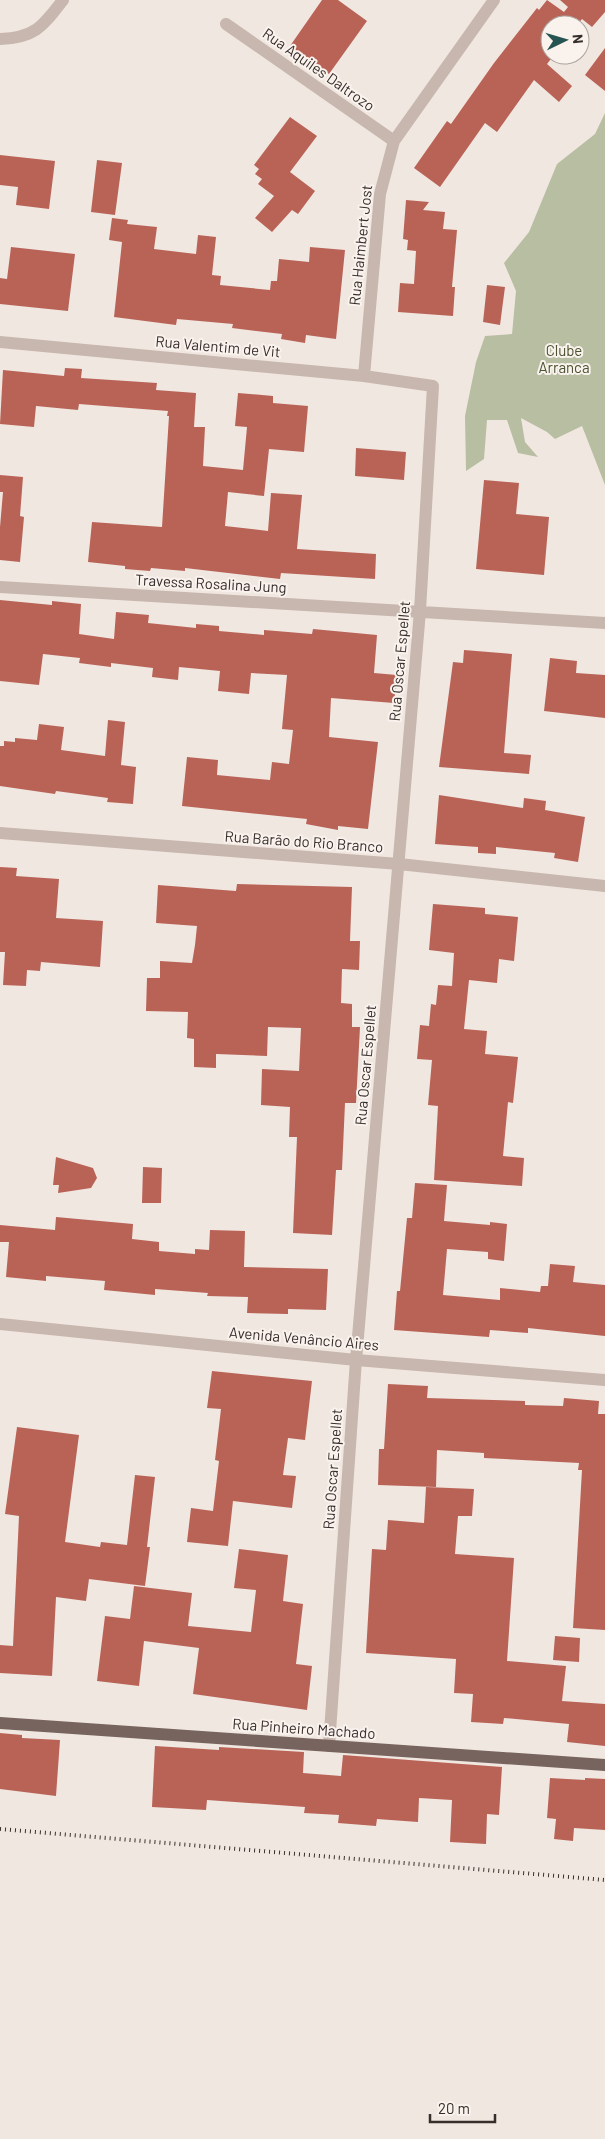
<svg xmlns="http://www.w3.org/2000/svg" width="605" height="2139" font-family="Barlow,sans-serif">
  <rect width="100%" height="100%" fill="#f1e7e1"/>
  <path fill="#b8bea2" d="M605,113V485L582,426L555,439L547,432L521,418L525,442L538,457L518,453L507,420H487L484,459L466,471L465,416L476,362L485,336L512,334L516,291L504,263L529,232L557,164L595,134Z"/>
  <path fill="#b96357" d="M322,0H338L367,21L329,74L290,46Z
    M547,0L564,12L568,7L560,0H605V12L592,27L582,19L577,25H550V55H554L547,64L572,86L559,102L534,80L497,132L485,123L440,187L414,168L447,121L451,124L494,63L537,8L539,10Z
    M605,48V91L585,75Z
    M290,117L317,136L290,172L315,191L298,214L292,210L272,232L255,218L274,196L258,184L262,179L255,174L259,169L254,165Z
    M0,155L55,161L49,209L16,205L18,187L0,185Z
    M97,160L122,163L115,215L91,212Z
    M406,200L429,202L423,210L445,212L443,229L457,230L452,287H455L453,316L398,312L400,283L414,284L416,251L407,250L408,240L403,239Z
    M112,218L128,220L127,224L157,227L154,249L196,254L198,235L216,237L212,275L221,276L220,285L270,290L271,281H277L279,259L309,262L310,247L345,250L336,339L306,335L305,343L281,339L282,334L232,328L233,324L177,319L176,325L114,317L122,242L109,240Z
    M11,247L75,254L68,311L0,304V278L7,279Z
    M487,285L505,287L500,325L483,322Z
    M65,368L82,369L81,378L157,383L156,390L196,393L194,427H205L203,466L243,470L247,427L235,426L238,393L273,396V403L308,406L304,452L269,449L264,496L228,492L225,526L268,531L271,493L302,495L297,549L376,554L375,579L281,573L280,579L185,568V571L151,568L150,571L125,569V566L88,562L92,522L162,527L169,416H167L168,411L79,404L78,410L36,406L34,427L0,424L3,370L64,376Z
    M356,448L406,452L404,480L355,476Z
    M0,475L23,477L20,516L24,517L20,562L0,560V527L3,492H0Z
    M484,480L519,483L516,514L549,517L544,575L476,569Z
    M0,600L52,605V601L81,604L79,634L114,639L116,612L149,615L148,623L196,628V624L219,626V631L264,635V630L312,634L313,629L377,635L374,673L397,675L394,703L331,698L329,737L378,742L368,829L338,826V830L306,824L307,819L182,806L187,757L218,760L217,775L270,780L272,762L289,764L293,730L282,729L287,675L251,673L249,694L218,691L220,671L179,667L178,680L152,677L153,668L111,663V667L79,663L80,658L43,654L39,685L0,681Z
    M464,650L512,654L504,753L531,755L529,774L439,767L453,662L463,663Z
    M550,658L577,661L576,673L605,675V718L544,711Z
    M108,720L125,722L121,765L136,767L133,804L107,802L108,798L56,791L55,794L0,786V746H4V741L15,742V738L37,740L39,724L64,727L61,750L105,756Z
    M439,795L523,808L524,798L546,801L545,810L585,817L578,862L554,858L555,853L496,847V854L478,853V847L435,844Z
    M0,867L17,868L16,876L59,879L56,918L103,921L100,967L41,962L40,971L27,970L26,986L3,985L5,952H0Z
    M237,884L352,887L350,941H360L359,970L342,969L341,1003L352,1004V1027H360L356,1103H345L342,1170H336L332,1235L293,1233L297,1137H289L290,1107L261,1105L262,1069L299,1071L301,1028L268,1027L267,1056L216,1054V1068L194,1067V1039L187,1038L188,1012L146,1011L147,978H160V961L192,963L195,945L197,926L156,923L158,885L236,891Z
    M433,904L485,908V914L518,917L514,961L499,959L497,983L469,980L464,1029L487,1031L485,1054L518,1057L513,1103L508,1102L503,1156L524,1158L522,1186L434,1180L438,1106L428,1105L432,1060L417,1059L420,1025L429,1026L431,1004L436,1005L438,985L452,986L454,953L429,950Z
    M56,1157L93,1168L97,1178L91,1188L58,1193L59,1185H53Z
    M143,1167L162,1168L161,1203H142Z
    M415,1183L447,1185L444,1221L490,1225V1222L507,1224L504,1261L488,1259V1252L447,1249L443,1295L500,1300V1288L540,1292L541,1286H548L550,1264L575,1266L573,1282L605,1285V1336L528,1328V1333L490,1330L489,1337L394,1330L397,1291H400L407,1218H412Z
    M56,1217L133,1224L132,1239L159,1242V1251L195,1254V1249L209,1250L210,1230L245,1231L244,1267L328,1269L326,1310L288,1309V1314L247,1313L248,1297L207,1296L208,1293L155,1289V1295L104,1290L105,1281L46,1276V1281L6,1277L9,1242H0V1225L55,1230Z
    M212,1371L312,1381L305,1440L288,1438L283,1475L296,1476L292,1508L233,1501L228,1546L187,1542L191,1508L213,1511L219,1461L215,1460L221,1409L207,1408Z
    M388,1384L428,1386L427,1398L525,1401V1405L563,1406L564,1398L599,1401L598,1414H605V1630L573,1628L582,1470H578L579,1463L484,1458V1453L437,1450L436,1487L378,1485L379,1449H384Z
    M17,1427L79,1435L65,1542L100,1547L101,1542L127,1545L135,1475L155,1477L147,1547H150L145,1586L89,1579L86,1601L56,1597L52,1676L0,1673V1645L13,1646L19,1516L5,1514Z
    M426,1487L474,1489L472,1516H458L455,1554L514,1558L507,1661L566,1666L562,1701L605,1704V1746L567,1742L569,1724L504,1718L503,1724L471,1722L473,1694L454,1693L456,1659L366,1653L372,1549L386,1550L388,1520L424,1523Z
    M239,1549L288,1555L283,1601L303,1604L296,1664L312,1666L307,1710L193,1694L199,1648L144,1641L139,1686L97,1681L105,1616L130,1619L134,1586L192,1593L188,1626L251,1632L256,1590L234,1588Z
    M555,1636L580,1638L579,1662L553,1660Z
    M0,1733L22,1735V1738L60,1740L56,1796L0,1789Z
    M155,1746L219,1750V1747L304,1752L303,1773L341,1776L343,1755L502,1767L499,1815L487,1814L486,1844L450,1842L452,1800L419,1798L418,1822L377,1819L376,1826L338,1823L339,1815L304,1813L305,1807L207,1800L206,1810L152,1807Z
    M550,1778L585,1780V1778L605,1779V1830L574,1828L573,1841L554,1839L556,1819L547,1818Z"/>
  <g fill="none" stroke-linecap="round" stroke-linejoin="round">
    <path stroke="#c8b7ae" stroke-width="12" d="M226,24L394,141
      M0,39C35,38 43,26 63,0
      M0,342L364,376L433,386L420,611L356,1360L329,1746
      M364,376L380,194L394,141L494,0
      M0,587L605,623
      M0,833L399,864L605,886
      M0,1324L356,1360L605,1380"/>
    <path stroke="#77645e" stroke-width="12" d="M0,1723L605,1765"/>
    <path stroke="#372e2b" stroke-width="4" stroke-dasharray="1 4" stroke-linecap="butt" d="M0,1829L605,1880"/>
  </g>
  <g text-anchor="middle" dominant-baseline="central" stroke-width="4" stroke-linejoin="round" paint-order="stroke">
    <g font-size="15" fill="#372e2b" stroke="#f9f2ed">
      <text transform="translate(319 69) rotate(35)">Rua Aquiles Daltrozo</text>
      <text transform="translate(360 245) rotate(-84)">Rua Haimbert Jost</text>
      <text transform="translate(218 346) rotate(5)">Rua Valentim de Vit</text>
      <text transform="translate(211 583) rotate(3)">Travessa Rosalina Jung</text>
      <text transform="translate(399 661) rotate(-85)">Rua Oscar Espellet</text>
      <text transform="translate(304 841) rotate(4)">Rua Barão do Rio Branco</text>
      <text transform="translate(365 1065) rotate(-85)">Rua Oscar Espellet</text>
      <text transform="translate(304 1338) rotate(5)">Avenida Venâncio Aires</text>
      <text transform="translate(332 1469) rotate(-86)">Rua Oscar Espellet</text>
      <text transform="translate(304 1728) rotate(4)">Rua Pinheiro Machado</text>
    </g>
    <g font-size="15" fill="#4b5332" stroke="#f9f2ed">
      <text x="564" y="350">Clube<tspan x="564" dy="17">Arranca</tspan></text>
    </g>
  </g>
  <g transform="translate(565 40) rotate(85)"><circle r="24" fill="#f9f2ed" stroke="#aba49f"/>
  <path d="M0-4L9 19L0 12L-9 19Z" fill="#255452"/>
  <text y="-8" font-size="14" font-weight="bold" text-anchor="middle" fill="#372e2b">N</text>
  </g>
  <path d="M430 2114v8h65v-8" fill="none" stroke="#372e2b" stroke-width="2.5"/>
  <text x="438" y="2114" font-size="15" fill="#372e2b" stroke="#f9f2ed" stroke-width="4" paint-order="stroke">20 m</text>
</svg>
